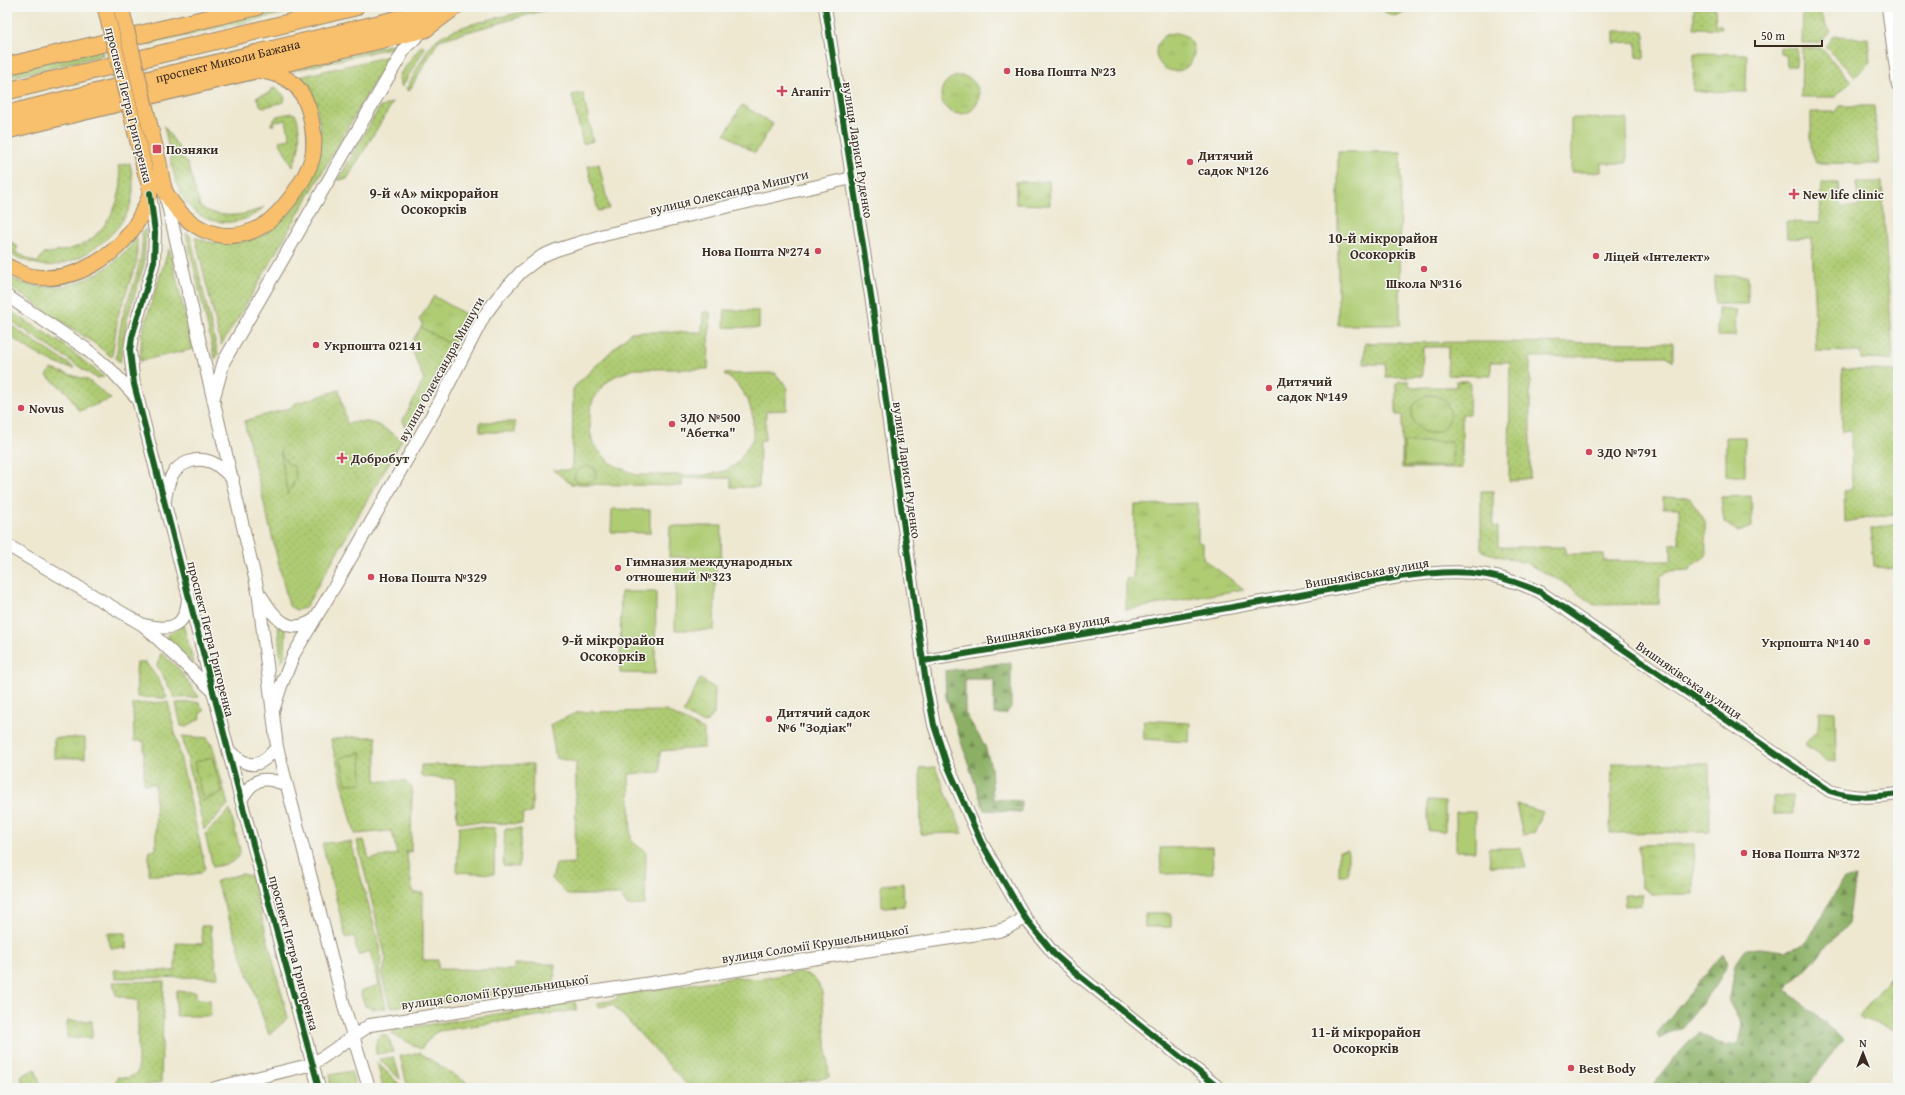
<svg xmlns="http://www.w3.org/2000/svg" width="1905" height="1095" font-family="'Gentium Book Plus',serif">
  <defs>
    <pattern id="grass-dots" width="8" height="8" patternUnits="userSpaceOnUse"><rect width="8" height="8" fill="#afcc73"/><path d="M2 2h.1M6 6h.1" fill="none" stroke="#97af63" stroke-width="1.8" stroke-linecap="round"/></pattern>
    <pattern id="forest-firs" width="22" height="20" patternUnits="userSpaceOnUse"><rect width="22" height="20" fill="#8bb065"/><path d="M5 1l3.5 6h-7zM16 11l3.5 6h-7z" fill="#738f53"/></pattern>
    <pattern id="park-tufts" width="24" height="20" patternUnits="userSpaceOnUse"><rect width="24" height="20" fill="#afcc73"/><path d="M3 7l-1-3M5 7V3M7 7l1-3M15 17l-1-3M17 17v-4M19 17l1-3" fill="none" stroke="#97af63"/></pattern>
  </defs>
  <rect width="100%" height="100%" fill="#f6f6f2"/>
  <filter id="ink" filterUnits="userSpaceOnUse"><feTurbulence type="fractalNoise" baseFrequency=".025" numOctaves="2"/><feDisplacementMap in="SourceGraphic" scale="8" xChannelSelector="R" yChannelSelector="G"/><feConvolveMatrix kernelMatrix="1 2 1 2 8 2 1 2 1" color-interpolation-filters="sRGB"/></filter>
  <filter id="wash" filterUnits="userSpaceOnUse"><feTurbulence type="fractalNoise" baseFrequency=".012" numOctaves="4" result="noise"/><feDisplacementMap in="SourceGraphic" scale="16" xChannelSelector="R" yChannelSelector="G"/><feGaussianBlur stdDeviation="0.9" result="paint"/><feColorMatrix in="noise" values="0 0 0 0 0 0 0 0 0 0 0 0 0 0 0 0 0 1.4 0 .05"/><feComposite in="paint" operator="in"/></filter>
  <g filter="url(#wash)">
    <rect width="100%" height="100%" fill="#eee8d1"/>
    <path fill="url(#grass-dots)" stroke="#757b48" d="M299,7H311L146,45L144,39L256,13L260,16Z
      M547,7H556L439,40L409,91L406,89C415,75 424,52 435,41C453,24 521,13 547,7Z
      M1694,7H1715L1716,25H1721L1722,29L1694,28Z
      M1803,7H1818L1825,24L1831,32L1819,43H1802Z
      M1614,31H1644V58L1637,57L1636,42L1614,43Z
      M1835,35L1850,38H1868L1870,62L1855,77L1825,46Z
      M401,42L398,46L289,72L287,69Z
      M421,46L425,48L402,87L399,78L400,74Z
      M1780,47L1797,48L1796,66H1787L1786,55L1780,54Z
      M1802,48H1821L1851,81L1835,97H1801Z
      M101,49L103,55L7,78V72Z
      M389,56L244,308L221,345L195,237L209,242L224,243L240,242L252,239L263,235L275,227L287,216L299,202L317,164L320,128L316,105L299,77Z
      M276,87L285,97L284,102L265,107L261,106L256,97L270,93L272,89Z
      M583,93L593,141L583,144L572,95Z
      M393,102L347,179L338,180L379,108Z
      M1840,106H1874L1879,164L1816,163L1811,149V112H1836Z
      M291,113L295,114L297,117C301,140 301,145 293,167L279,141L290,139L286,120L274,122V125H271V123L277,116Z
      M164,126L179,148L177,151L188,165L200,207C222,219 242,217 264,207C252,218 239,223 222,222C173,218 173,163 164,126Z
      M130,163C133,178 135,192 130,206C120,236 74,270 42,265C30,263 17,258 7,252V239L18,247L15,252L37,263L43,254C59,251 76,250 90,240C107,227 120,203 121,181C121,177 119,171 118,166Z
      M599,164L609,209L598,211L588,166Z
      M1856,182H1882L1893,360L1861,359L1860,352L1816,351L1812,239L1787,238L1786,222L1820,223L1821,183H1838L1841,207H1859Z
      M146,229L144,264L127,319L120,363L116,359C118,345 119,332 122,319C131,289 144,264 142,232Z
      M186,233L190,235L218,354L215,359Z
      M137,237V261L118,316L112,357L94,343L7,285V276C56,302 106,279 137,237Z
      M169,248L193,349L140,361L142,333Z
      M7,309L61,343L104,377L96,378L7,318Z
      M703,312H710L708,369H634L615,376L606,383L593,400L590,410V431L593,444L610,463L636,475H705L725,471L738,463L753,438V417L748,400L736,383L724,374L775,373L787,387V410L766,411L765,440H760L759,487H731V478H682V486L571,484L553,470H572L573,390L575,386L631,332H702Z
      M465,314L468,318L409,429L404,426L403,420L424,380L410,345L421,327L448,343Z
      M7,323L75,368C50,366 28,347 7,335Z
      M1479,342L1673,343V361L1667,356L1530,357V478L1509,481L1510,362H1491V376L1447,375L1448,347H1423L1422,376L1386,377L1385,364H1364L1365,343Z
      M51,369L88,380L111,399L79,411L68,393L47,376Z
      M1842,369L1895,371L1898,433V513L1845,522L1844,491L1852,489L1851,431L1842,432Z
      M1399,381H1409V387H1456V381H1467L1470,384L1469,414H1462V468H1402V415H1396V384Z
      M339,390L347,424C373,417 381,427 402,440L305,608L296,610L289,606L244,421L290,408L294,404Z
      M1481,491H1493V527H1498V547H1565V554H1604V561H1671V544L1679,543V508H1663V497L1690,498L1705,521L1706,556L1691,566L1689,570L1668,571L1660,577L1659,604L1594,605L1561,581L1526,563L1484,552L1481,548Z
      M1898,524V568L1884,569L1874,566L1871,529Z
      M183,624L194,664L168,640L169,634L178,629Z
      M278,627L286,630L285,655L281,663Z
      M161,653L178,668L199,697L175,698L157,665Z
      M136,663H146L158,679L167,698L137,697Z
      M168,702L205,866L204,870L201,873L187,875H149V850H156L155,784H144V741H134L133,704Z
      M199,702L204,711L200,713L201,718L186,727L181,726L176,703Z
      M666,711L704,730V748L660,751V772L629,774L631,841L646,852L645,905L628,906L620,895H568L552,879L556,864L575,863L576,762L556,758L550,725L578,712Z
      M182,736L208,738L210,744H212L228,805L204,830Z
      M346,737H376V781H405L412,788L411,852L406,851L413,893H423V960H438V969L514,970V964H555L554,981L552,991L390,1007L382,976L386,959L383,946L357,841L364,840L369,859L397,854L392,831L355,834L331,740Z
      M1612,763L1709,764L1710,832L1610,833Z
      M533,764L532,813L523,814L522,824L462,822L457,821L455,779L425,777L421,775V765Z
      M935,767L963,833L921,834L920,768Z
      M351,842L380,947L381,961L379,976L386,1008L374,1009L365,1006L360,991L379,985L370,951L358,955L354,936L346,938L322,843Z
      M241,874L251,876L288,1018L269,1035L216,881Z
      M201,926H210L218,977L115,978L114,970L175,971L176,943L203,944Z
      M799,972C812,974 817,980 822,992L829,1077L766,1088H690L613,1005L599,1007L597,1003L615,1000L619,995L738,977L760,979Z
      M164,981L161,1082L136,1088H75L114,1085L118,1077L128,1078L138,1072V1001L116,995L113,982Z
      M575,1002L577,1010L439,1031L433,1034L421,1049L392,1034L394,1030Z
      M382,1034L389,1037L393,1052L376,1054C375,1045 375,1040 382,1034Z
      M420,1053L475,1088H408L400,1056Z
      M394,1057L400,1079L379,1059Z
      M377,1062L403,1088H383Z
      M35,1069L42,1088H24L21,1076Z
      M351,1071L356,1088H330V1075Z"/>
    <path fill="url(#forest-firs)" stroke="#636d42" d="M1011,662V707L1006,714H994V679H965V713L985,746L991,767L993,799L1021,801V812L984,810L946,697L945,671Z
      M1855,877L1848,924L1786,990L1844,1039L1806,1088H1650L1678,1054L1698,1033L1725,1046L1738,1043L1742,1025L1729,1002L1736,964L1746,949L1760,948L1785,951L1804,945L1844,878Z
      M1722,955H1724L1727,965L1716,986L1682,1027L1659,1039L1657,1033Z"/>
    <path fill="url(#park-tufts)" stroke="#757b48" d="M1380,7H1412C1402,18 1389,19 1380,7Z
      M1156 52a19 19 0 1 1 38 0a19 19 0 1 1-38 0Z
      M1694,53L1747,54L1746,92L1693,91Z
      M941 95a19 19 0 1 1 38 0a19 19 0 1 1-38 0Z
      M742,105L773,124L755,153L725,134Z
      M1049,181L1050,205L1016,204V182Z
      M1715,276H1748V304H1715Z
      M434,296L465,314L448,343L421,327L423,323L419,320Z
      M1412 414a19 19 0 1 1 38 0a19 19 0 1 1-38 0Z
      M480,422H515V432H480Z
      M280,451L287,463L294,466L296,478L288,495Z
      M588,466L595,469L596,478C589,483 582,484 574,479C575,470 580,469 588,466Z
      M1751,496L1752,527L1738,532L1724,522L1721,497Z
      M1198,503V542L1203,543V559L1244,589L1126,610V579H1133L1135,505Z
      M700,679L715,688L714,714L707,722L702,723L683,713Z
      M1819,711L1835,712L1836,761L1826,760L1804,745L1818,729Z
      M1144,720L1190,723L1189,742L1143,739Z
      M54,738H85V758H54Z
      M361,752L362,783L346,784L340,758Z
      M212,757L222,792L203,801L194,762Z
      M1792,796L1793,814H1773V797Z
      M1428,801L1445,802V831H1428Z
      M1516,804L1543,812L1534,833L1523,835Z
      M230,810L240,850C239,864 225,864 213,867L205,834Z
      M505,829H521L519,867L503,866Z
      M1694,844V894H1652L1641,887L1639,845Z
      M1348,850V875H1339V851Z
      M903,883L904,906L882,907L881,885Z
      M1624,895H1642V905L1625,906Z
      M1145,913H1171V927H1145Z
      M107,933H126L127,948H111Z
      M1890,977L1895,1030L1859,1017Z
      M176,991L196,992V999L210,1000L211,1016H176Z
      M67,1021H92V1038H67Z"/>
    <path fill="#afcc73" stroke="#757b48" d="M1571,118L1627,119V163H1601V172H1571Z
      M1338,152H1401L1400,325H1338Z
      M1718,309L1736,310L1735,336H1717Z
      M725,310L759,311V328L724,327Z
      M1726,437H1745V476H1726Z
      M1404,442H1452V466H1404Z
      M612,509L650,510V533L611,532Z
      M670,526H722L721,558L669,557Z
      M676,563H716L714,630H675Z
      M621,592H656L655,674L620,673Z
      M1456,812H1475V851H1456Z
      M459,826L495,828L494,874L457,872Z
      M1212,847L1213,873L1161,874L1160,848Z
      M1489,848H1521L1526,868L1490,866Z"/>
  </g>
  <g filter="url(#ink)">
    <g fill="none" stroke-linecap="round" stroke-linejoin="round">
      <g stroke="#948978" stroke-width="14">
        <path id="minor" d="M825,7L872,302L926,683L934,725L946,762L981,842L1025,918L1054,954L1072,970L1219,1088
          M1888,7L1898,85
          M150,193L155,232L154,262L132,337L130,351L134,384L241,800L319,1088
          M166,197L258,591L277,747L346,1013L369,1088
          M7,296L85,348L112,371L136,397
          M214,397L224,361L383,86L406,47L425,29
          M165,500C166,492 168,483 172,475C179,463 197,456 211,462C219,465 226,473 233,479
          M7,545L143,625L212,690
          M261,596C274,617 289,638 315,619
          M144,625C170,631 185,629 188,599
          M923,661L1089,633L1399,577C1454,569 1489,569 1540,592L1830,791C1853,799 1874,797 1898,794
          M274,708L281,686L294,654L336,584L440,401L484,316L498,297L521,272L542,256L556,250L604,235L852,178
          M228,750C249,770 259,769 277,747
          M241,800C254,778 262,775 286,785
          M215,1088L313,1064L370,1025L998,931L1007,928L1025,918"/>
      </g>
      <g stroke="#948978" stroke-width="17">
        <path id="major" d="M159,163C161,172 162,185 166,193C186,228 221,247 259,228C272,221 283,208 292,196C300,185 308,172 312,159C316,144 313,128 310,114C302,83 286,74 256,70
          M7,266C16,270 25,276 35,277C76,283 120,254 139,219C142,212 149,201 150,193C151,186 145,174 144,167"/>
      </g>
      <g stroke="#948978" stroke-width="19">
        <g id="highway">
          <path d="M7,66L256,7"/>
          <path d="M7,91L355,7"/>
          <path id="s1" d="M7,114L448,7"/>
          <path d="M7,130L425,29L454,7"/>
        </g>
      </g>
      <use href="#minor" stroke="#fff" stroke-width="12"/>
      <use href="#major" stroke="#f8bf6c" stroke-width="15"/>
      <use href="#highway" stroke="#f8bf6c" stroke-width="17"/>
      <g stroke="#948978" stroke-width="17" stroke-linecap="butt">
        <path id="major-bridge" d="M105,7L144,167
          M121,7L159,163"/>
      </g>
      <use href="#major-bridge" stroke="#f8bf6c" stroke-width="15"/>
      <g stroke="#f6f6f2" stroke-width="8">
        <path id="cycleway" d="M825,7L872,302L926,683L934,725L946,762L981,842L1025,918L1054,954L1072,970L1219,1088
          M150,193L155,232L154,262L132,337L130,351L134,384L241,800L319,1088
          M923,661L1089,633L1399,577C1454,569 1489,569 1540,592L1830,791C1853,799 1874,797 1898,794"/>
      </g>
      <use href="#cycleway" stroke="#1b5e20" stroke-width="6"/>
    </g>
  </g>
  <g fill="#d1495b" stroke="#f6f6f2" stroke-width="1.5">
    <circle cx="1007" cy="71" r="4"/>
    <path d="M780 85h4v4h4v4h-4v4h-4v-4h-4v-4h4z"/>
    <rect x="152" y="144" width="10" height="10" rx="2"/>
    <circle cx="1190" cy="162" r="4"/>
    <path d="M1792 188h4v4h4v4h-4v4h-4v-4h-4v-4h4z"/>
    <circle cx="818" cy="251" r="4"/>
    <circle cx="1596" cy="256" r="4"/>
    <circle cx="1424" cy="269" r="4"/>
    <circle cx="316" cy="345" r="4"/>
    <circle cx="1269" cy="388" r="4"/>
    <circle cx="21" cy="408" r="4"/>
    <circle cx="672" cy="424" r="4"/>
    <circle cx="1589" cy="452" r="4"/>
    <path d="M340 452h4v4h4v4h-4v4h-4v-4h-4v-4h4z"/>
    <circle cx="618" cy="568" r="4"/>
    <circle cx="371" cy="577" r="4"/>
    <circle cx="1867" cy="642" r="4"/>
    <circle cx="769" cy="719" r="4"/>
    <circle cx="1744" cy="853" r="4"/>
    <circle cx="1571" cy="1068" r="4"/>
  </g>
  <g text-anchor="middle" dominant-baseline="central" stroke-width="3" stroke-linejoin="round" paint-order="stroke">
    <g font-size="13" fill="#3b2a1e" stroke="#f6f6f2">
      <text stroke="none"><textPath href="#s1" startOffset="227">проспект Миколи Бажана</textPath></text>
      <text transform="translate(129 105) rotate(76)">проспект Петра Григоренка</text>
      <text transform="translate(858 150) rotate(81)">вулиця Лариси Руденко</text>
      <text transform="translate(729 192) rotate(-13)">вулиця Олександра Мишуги</text>
      <text transform="translate(441 369) rotate(-61)">вулиця Олександра Мишуги</text>
      <text transform="translate(907 470) rotate(82)">вулиця Лариси Руденко</text>
      <text transform="translate(1367 573) rotate(-10)">Вишняківська вулиця</text>
      <text transform="translate(1048 629) rotate(-10)">Вишняківська вулиця</text>
      <text transform="translate(211 639) rotate(76)">проспект Петра Григоренка</text>
      <text transform="translate(1689 680) rotate(35)">Вишняківська вулиця</text>
      <text transform="translate(815 944) rotate(-9)">вулиця Соломії Крушельницької</text>
      <text transform="translate(294 953) rotate(75)">проспект Петра Григоренка</text>
      <text transform="translate(495 992) rotate(-8)">вулиця Соломії Крушельницької</text>
    </g>
    <g font-size="13" font-weight="bold" fill="#3b2a1e" stroke="#f6f6f2" text-anchor="start">
      <text x="1015" y="71">Нова Пошта №23</text>
      <text x="791" y="91">Агапіт</text>
      <text x="166" y="149">Позняки</text>
      <text x="1198" y="155">Дитячий<tspan x="1198" dy="15">садок №126</tspan></text>
      <text x="1803" y="194">New life clinic</text>
      <text x="810" y="251" text-anchor="end">Нова Пошта №274</text>
      <text x="1604" y="256">Ліцей «Інтелект»</text>
      <text x="1424" y="283" text-anchor="middle">Школа №316</text>
      <text x="324" y="345">Укрпошта 02141</text>
      <text x="1277" y="381">Дитячий<tspan x="1277" dy="15">садок №149</tspan></text>
      <text x="29" y="408">Novus</text>
      <text x="680" y="417">ЗДО №500<tspan x="680" dy="15">"Абетка"</tspan></text>
      <text x="1597" y="452">ЗДО №791</text>
      <text x="351" y="458">Добробут</text>
      <text x="626" y="561">Гимназия международных<tspan x="626" dy="15">отношений №323</tspan></text>
      <text x="379" y="577">Нова Пошта №329</text>
      <text x="1859" y="642" text-anchor="end">Укрпошта №140</text>
      <text x="777" y="712">Дитячий садок<tspan x="777" dy="15">№6 "Зодіак"</tspan></text>
      <text x="1752" y="853">Нова Пошта №372</text>
      <text x="1579" y="1068">Best Body</text>
    </g>
    <g font-size="14" font-weight="bold" fill="#3b2a1e" stroke="#f6f6f2">
      <text x="434" y="193">9-й «А» мікрорайон<tspan x="434" dy="16">Осокорків</tspan></text>
      <text x="1383" y="238">10-й мікрорайон<tspan x="1383" dy="16">Осокорків</tspan></text>
      <text x="613" y="640">9-й мікрорайон<tspan x="613" dy="16">Осокорків</tspan></text>
      <text x="1366" y="1032">11-й мікрорайон<tspan x="1366" dy="16">Осокорків</tspan></text>
    </g>
  </g>
  <rect width="1905" height="1095" fill="none" stroke="#f6f6f2" stroke-width="24"/>
  <g transform="translate(1863 1053)" stroke="#f6f6f2" stroke-width="3" paint-order="stroke">
  <path d="M0-3L7 15L0 10L-7 15Z" fill="#3b2a1e"/>
  <text y="-6" font-size="11" font-weight="bold" text-anchor="middle" fill="#3b2a1e">N</text>
  </g>
  <path d="M1755 40v6h67v-6" fill="none" stroke="#3b2a1e" stroke-width="2"/>
  <text x="1761" y="40" font-size="12" fill="#3b2a1e" stroke="#f6f6f2" stroke-width="3" paint-order="stroke">50 m</text>
</svg>
